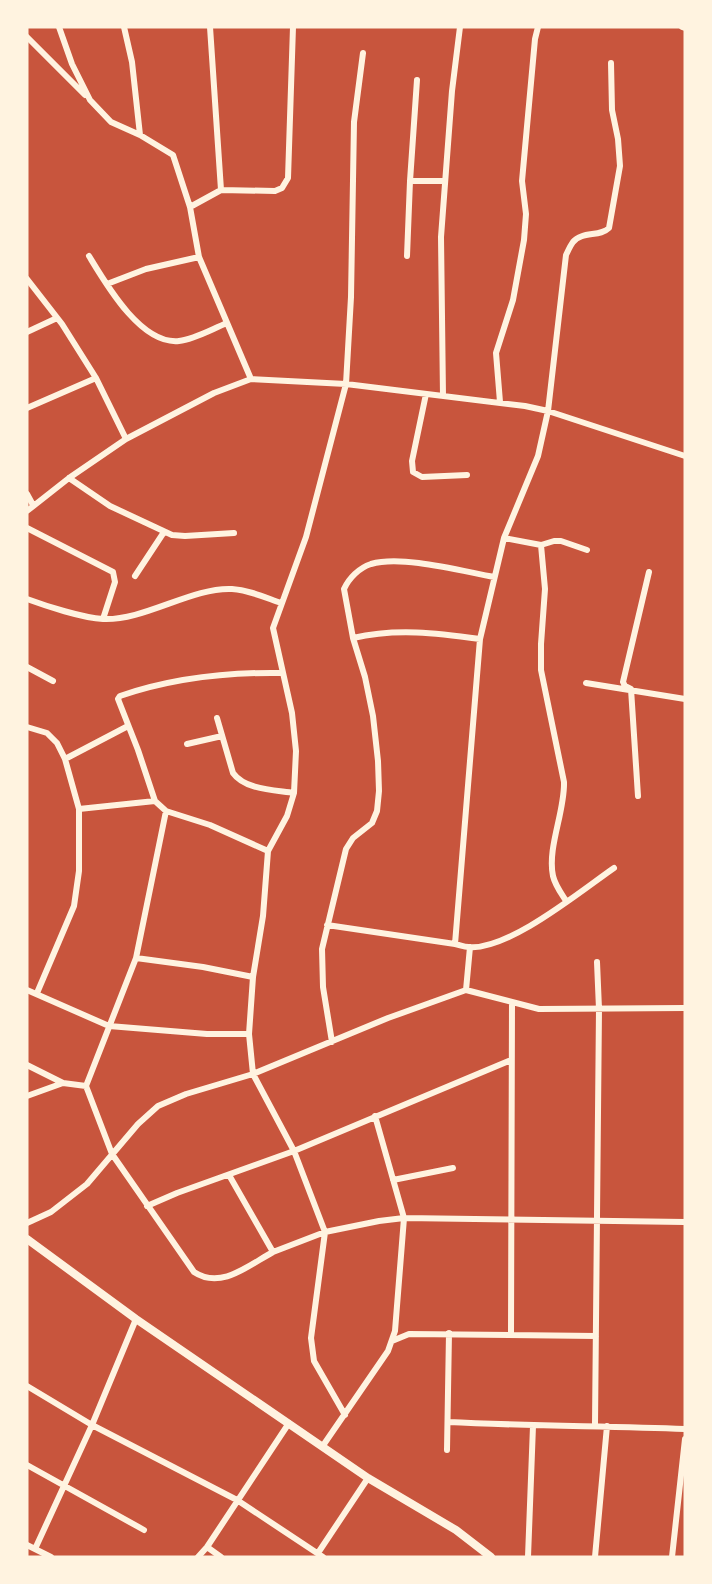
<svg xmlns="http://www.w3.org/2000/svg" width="712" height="1584" font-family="Karla,sans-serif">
  <rect width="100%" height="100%" fill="#c8553d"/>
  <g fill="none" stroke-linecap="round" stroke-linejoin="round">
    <path stroke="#fff3e0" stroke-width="6" d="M59,27L72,64L90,100L111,122L140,135L173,155L190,207L199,257L251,379
      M124,27L132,62L140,135
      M210,27L221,190L275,191L282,188L288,178L293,27
      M682,27L685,28
      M27,37L85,95
      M410,181L417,80
      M190,207L221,190
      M89,256C106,284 141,345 179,341C195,339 212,329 227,323
      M407,256L410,181H445
      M27,279L62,324L96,378L126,439
      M107,284L146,269L199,257
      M27,332L57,318
      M426,394L412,461L413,472L422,477L467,475
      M443,396L441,237L452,91L460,27
      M500,402L496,353L513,300L524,240L526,214L522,181L535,39L538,27
      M27,408L96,378
      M69,478L110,506L172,535L185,536L234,533
      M27,494L33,505
      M27,511L69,478L126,439L214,393L251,379L346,384L525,406L548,411L685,456
      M27,528L113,572L115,582L103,619
      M504,538L541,545L554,541H561L587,550
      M541,545L545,589L541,644V670L564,782C565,811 547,848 553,876C555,885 561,893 566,901
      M135,576L164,532
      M27,599C46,606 83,618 103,619C144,621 192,587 232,589C249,590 264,597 281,603
      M353,638C396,628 437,633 480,639
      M27,667L53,681
      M586,683L685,699
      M217,718L233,773C245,790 275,790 294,793
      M27,727L47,733L57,743L65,759L79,809V871L74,906L37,993
      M187,744L222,736
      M65,759L128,726
      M638,796L631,689L625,686L623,682L649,572
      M79,809L155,801
      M268,851L210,825L166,811L155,801L138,750L118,699L120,696C173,678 226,672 282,673
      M327,925L455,944C460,945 464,947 469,947C508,951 582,890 614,868
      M455,944L480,639L504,538L538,456L548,411L566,255C568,251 570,246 573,242C582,231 600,237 609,228L620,166L618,139L612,110L611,63
      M136,958L203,967L253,977
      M27,990L109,1026L207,1034H249
      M466,990L470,947
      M332,1042L323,987L322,949L346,849L353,838L372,823L377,811L379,791L378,761L373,716L365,677L353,638L344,589C349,578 359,568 371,564C402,555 461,571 494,577
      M27,1065L63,1083
      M86,1086L112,1154L194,1272C221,1290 249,1265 273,1252
      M86,1086L136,958L166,811
      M27,1096L63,1083L86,1086
      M229,1175L273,1252L325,1232L379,1221L404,1218L685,1222
      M393,1180L453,1168
      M147,1206L177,1193L294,1151L511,1060
      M27,1223L51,1212L87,1184L138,1124L158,1106L186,1094L253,1074L388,1018L466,990L539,1009L685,1008
      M511,1335L512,1002
      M392,1341L409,1334L596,1336
      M27,1386L92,1425L237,1500L323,1557
      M345,1415L314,1361L311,1338L325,1232L294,1151L253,1074L249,1034L253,977L263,916L268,851L287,816L294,793L296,751L292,713L273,628L306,537L346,384L351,297L354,122L363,53
      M448,1422C527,1426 606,1426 685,1429
      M595,1425L599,1009L597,962
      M322,1447L388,1351L395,1331L404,1218L375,1116
      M447,1450L449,1333
      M27,1465L144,1530
      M27,1545L51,1557
      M207,1547L221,1557
      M35,1549L92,1425L136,1319
      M318,1553L368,1478
      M198,1557L207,1547L289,1423
      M528,1557L533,1426
      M595,1557L607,1426
      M672,1557L685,1439"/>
    <path stroke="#fff3e0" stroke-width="8" d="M27,1239L136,1319L368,1478L456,1530L491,1557"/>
  </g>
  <rect width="712" height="1584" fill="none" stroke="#fff3e0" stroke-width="57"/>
</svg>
